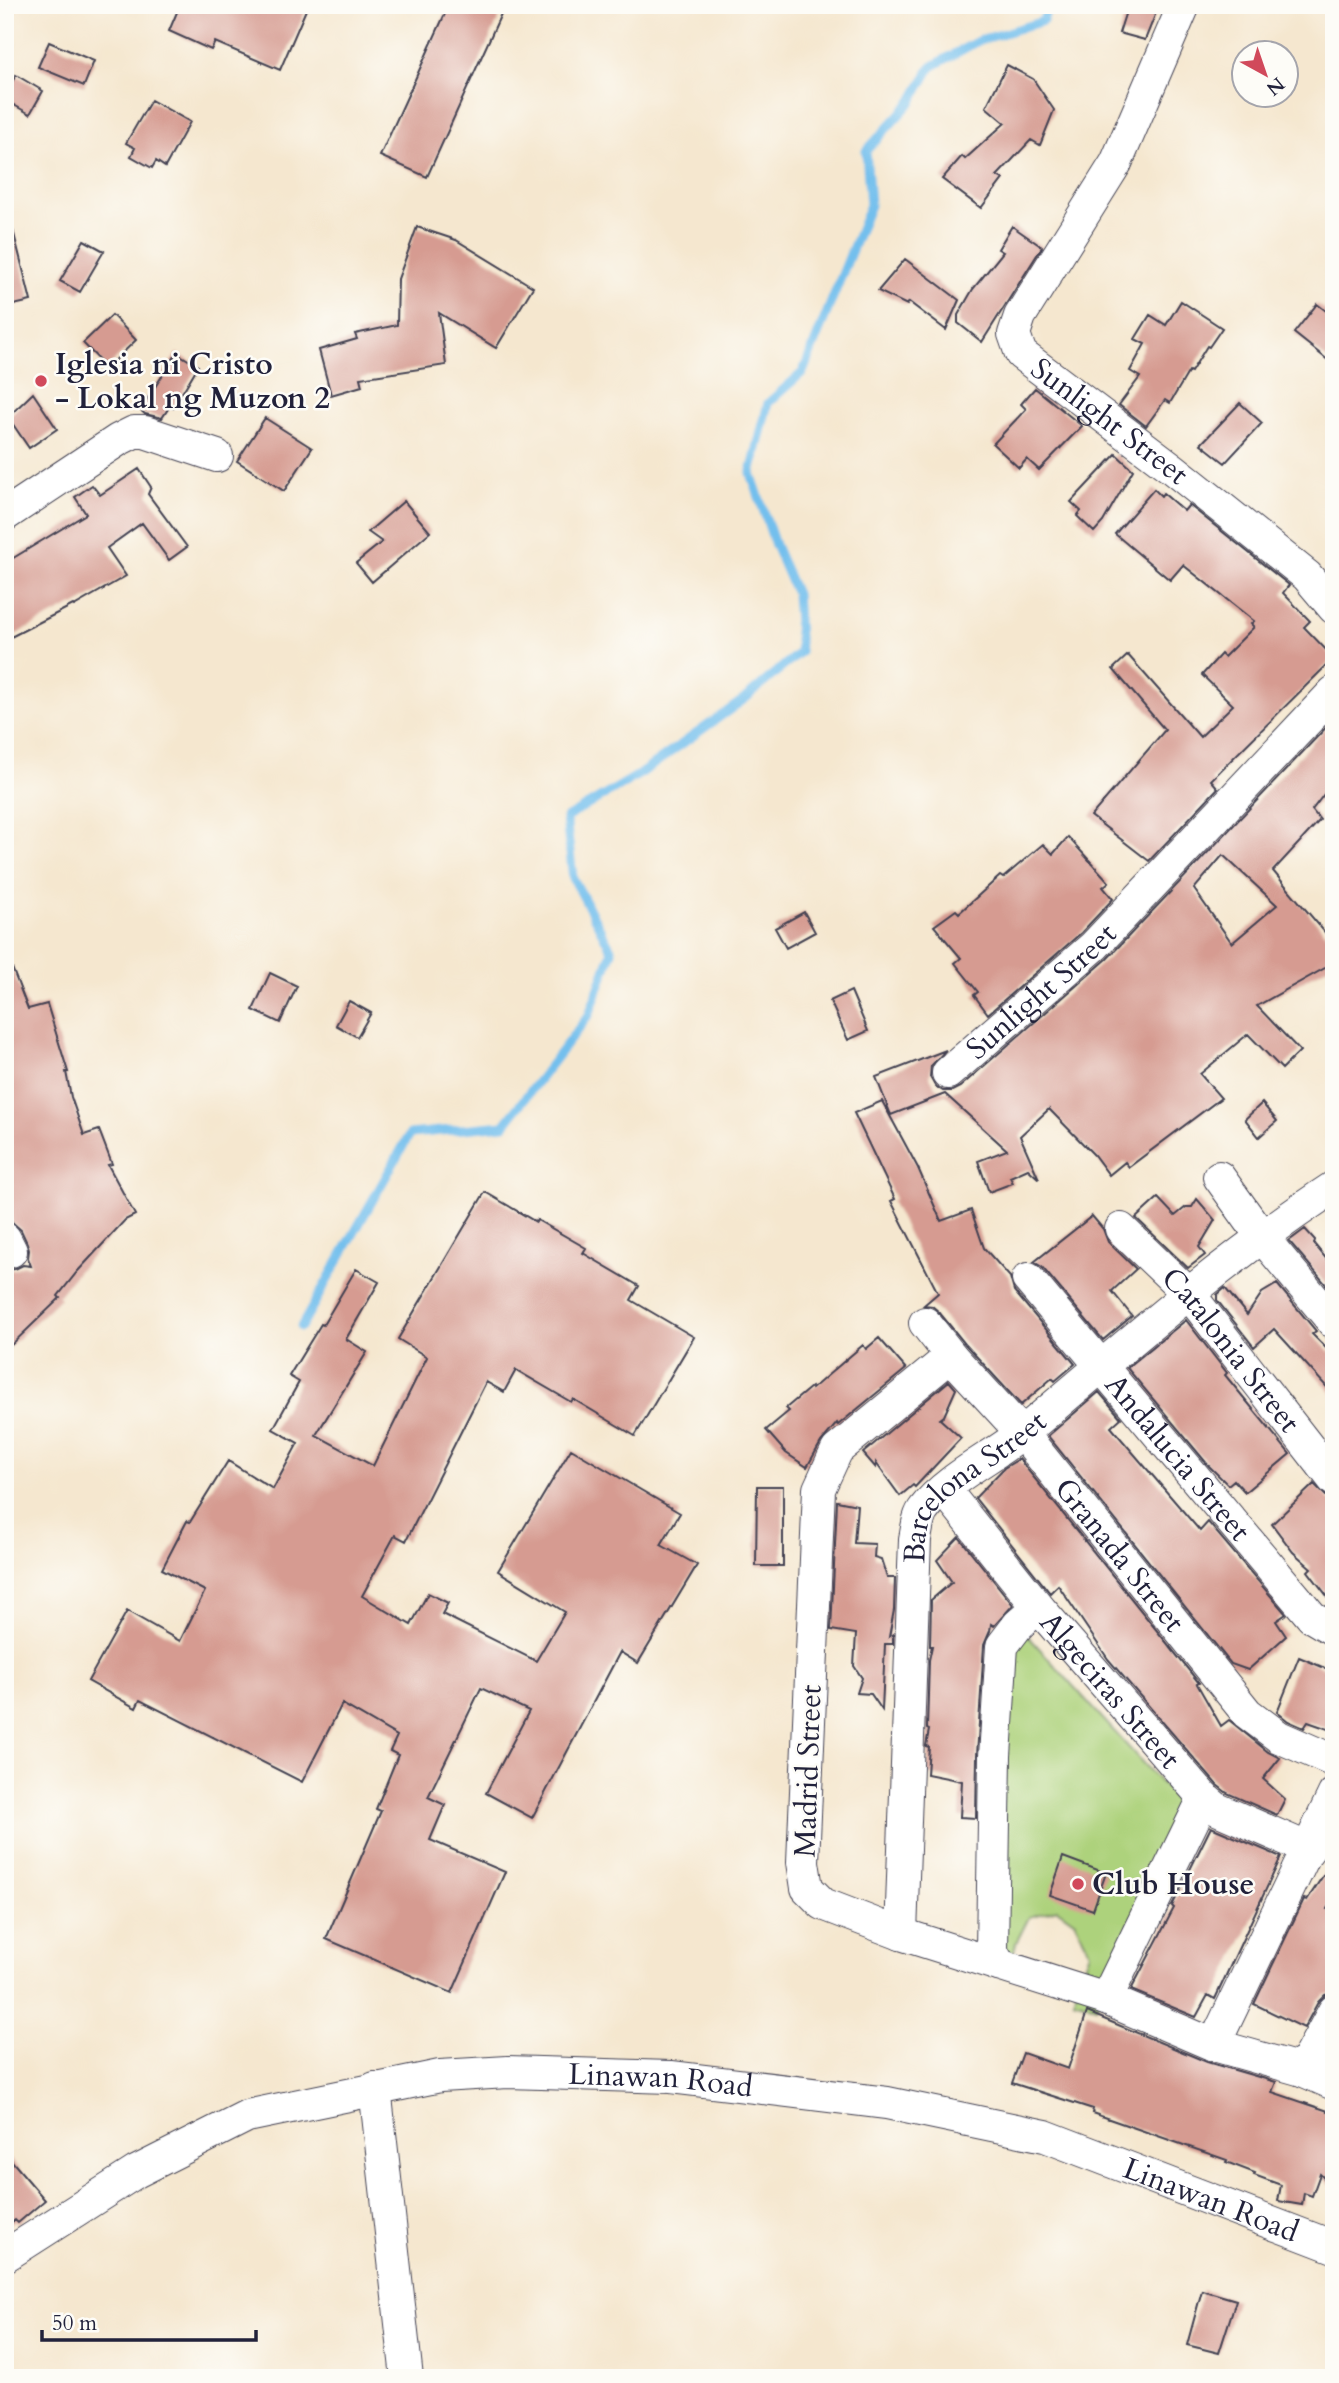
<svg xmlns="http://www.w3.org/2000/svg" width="1339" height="2383" font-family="Cardo,serif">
  <rect width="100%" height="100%" fill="#fdfcf7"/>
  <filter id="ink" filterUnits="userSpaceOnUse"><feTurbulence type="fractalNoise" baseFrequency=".0143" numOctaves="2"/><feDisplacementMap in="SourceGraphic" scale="14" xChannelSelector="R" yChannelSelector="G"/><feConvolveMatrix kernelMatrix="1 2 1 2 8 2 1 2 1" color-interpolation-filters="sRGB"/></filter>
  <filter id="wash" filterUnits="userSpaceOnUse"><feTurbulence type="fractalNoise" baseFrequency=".00686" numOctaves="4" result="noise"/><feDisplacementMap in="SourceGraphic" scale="28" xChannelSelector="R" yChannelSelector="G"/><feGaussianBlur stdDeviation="1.57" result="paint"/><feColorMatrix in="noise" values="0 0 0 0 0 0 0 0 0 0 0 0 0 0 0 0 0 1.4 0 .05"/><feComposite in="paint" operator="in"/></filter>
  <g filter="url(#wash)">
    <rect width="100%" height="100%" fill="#f5e7cf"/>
    <path fill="#add27b" stroke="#687a5b" stroke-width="2" d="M1021,1628L1186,1811L1096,2006L1073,2000L1090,1952L1075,1922L1057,1909L1029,1917L1016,1943L1012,1958L996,1974L1005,1669Z"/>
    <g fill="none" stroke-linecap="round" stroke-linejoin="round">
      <path stroke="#73bfed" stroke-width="9" d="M301,1327L410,1134L504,1125L589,1015L612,951L573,878L566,818L640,774L746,698L800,652L796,594L775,545L751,473L768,403L803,372L870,205L866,151L912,101L931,67L978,41L1043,21L1048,5"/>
    </g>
    <g id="blocks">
      <path fill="#d69b91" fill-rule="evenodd" d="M180,5H308L280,70L215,42L211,50L169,31Z
        M449,5H505L427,177L380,156Z
        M1128,5H1159L1145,40L1119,33Z
        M49,42L94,61L84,86L38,67Z
        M1007,65L1033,79L1054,110L1040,145L1031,140L997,176L1003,179L981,208L942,179L962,156L965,159L1005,123L986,107Z
        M16,75L43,91L30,114L5,100V94Z
        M151,100L190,122L165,167L156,161L152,168L131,156L135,148L126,143Z
        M1012,226L1042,247L982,342L958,323V315L973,289L1003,252L998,249Z
        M417,227L456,240L533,287L496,348L439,313L446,365L360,378L362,386L331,395L319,350L357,339L355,334L397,325L398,279Z
        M13,230L31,301L5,307V232Z
        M84,240L104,251L80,292L60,281Z
        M905,259L959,300L946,330L909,302L907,305L878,291Z
        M1181,301L1222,328L1209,347L1207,346L1191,372L1189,371L1170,403L1165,400L1146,426L1119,405L1140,377L1130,371L1145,344L1135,339L1150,315L1166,325Z
        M1317,304L1334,317V365L1294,333Z
        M112,315L136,340L107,368L83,343Z
        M177,353L198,366L173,408L170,406L162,418L145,414L140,410Z
        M1035,388L1082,426L1039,470L1027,459L1019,468L993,444L1026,409L1021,404Z
        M33,393L57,429L29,448L8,417Z
        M1240,403L1262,423L1225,463L1201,444Z
        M265,418L312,448L284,491L237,461Z
        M1116,454L1133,470L1103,522L1094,532L1077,516L1081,511L1071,502Z
        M139,469L151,487L148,494L187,547L169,560L142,523L107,548L126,576L74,606L73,605L5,640V563L86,514L75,497L92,485L100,495Z
        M1154,489L1161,496L1163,493L1184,511L1189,505L1289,585L1283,593L1310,621L1304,627L1334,658L1211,780L1218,788L1149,861L1091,816L1165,730L1113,669L1128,655L1200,737L1233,705L1202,675L1221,654L1224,657L1254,627L1251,624L1254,621L1183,565L1170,580L1115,534Z
        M404,501L430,532L372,582L356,563L382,542L368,532Z
        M1334,719V781L1312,810L1320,820L1273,871L1334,943V963L1257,1006L1300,1051L1282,1069L1248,1034L1200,1074L1221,1098L1129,1167L1125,1162L1109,1175L1094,1155L1049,1109L1020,1136L1039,1179L1028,1169L1010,1177L1013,1183L989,1192L978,1161L1007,1150L945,1094L891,1115L876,1077L946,1050L931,1066L930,1077L935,1086L943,1091H952L960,1087L1107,959ZM1223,855L1277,905L1232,943L1194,889Z
        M1068,837L1109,882L1103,887L1113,899L1081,933L988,1014L974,995L978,992L955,963L961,958L934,926L956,910L959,913L1000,876L1003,878L1043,844L1053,854Z
        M804,912L815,932L786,948L775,928Z
        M5,955H7L28,1009L47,1004L68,1072H66L71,1097L84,1135L99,1130L112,1164L108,1165L135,1215L125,1220L77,1272L58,1296L60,1298L5,1351V1270L15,1269L23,1265L31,1266L28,1258L29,1250L27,1243L21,1230L12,1222L5,1208Z
        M270,973L297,986L280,1023L253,1010Z
        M851,991L868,1031L848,1040L830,1001Z
        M349,1001L371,1013L357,1037L336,1025Z
        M882,1101L918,1168L941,1221L971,1210L984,1248L1010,1277L1014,1291L1075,1364L1055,1381L1052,1378L1021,1405L965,1344L939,1312L932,1306L924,1305L938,1293L891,1201L895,1199L854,1113Z
        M1262,1103L1277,1121L1259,1137L1245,1119Z
        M485,1192L536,1222L537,1220L586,1248L583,1253L639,1286L631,1300L694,1337L635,1436L573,1399L571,1402L516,1370L504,1392L486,1382L406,1541L395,1535L362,1596L411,1625L428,1593L448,1603L442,1614L536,1661L565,1612L498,1571L571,1449L680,1513L661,1545L697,1565L638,1663L620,1652L532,1818L486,1793L529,1711L481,1688L428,1797L445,1805L430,1840L505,1872L452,1993L326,1939L381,1811L376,1809L398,1755L390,1751L397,1736L342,1704L302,1782L140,1700L136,1708L88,1681L127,1611L180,1641L205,1591L162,1569L187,1521L190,1522L228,1461L273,1489L298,1443L273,1429L299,1382L289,1376L321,1324L323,1325L356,1269L379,1282L346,1339L367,1352L316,1435L373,1466L427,1357L398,1339Z
        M1158,1198L1175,1216L1186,1207H1192L1197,1199L1215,1220L1199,1247L1205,1255L1188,1268L1136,1218Z
        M1092,1216L1103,1229L1108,1242L1136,1269L1112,1291L1132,1316L1103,1340L1042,1267L1034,1262Z
        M1305,1229L1315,1240L1314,1244L1334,1268V1294L1289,1241Z
        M1277,1284L1316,1331L1312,1334L1334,1356V1395L1274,1329L1254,1347L1217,1300V1295L1225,1288L1247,1315L1262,1293Z
        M1186,1320L1227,1373L1225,1375L1290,1454L1245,1492L1234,1480L1228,1485L1209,1466L1127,1368Z
        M879,1338L906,1369L838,1425L837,1423L821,1442L807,1467L786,1453L766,1430L789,1411L786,1408L811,1387L812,1389L863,1345L866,1349Z
        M949,1381L956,1389L944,1416L940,1419L961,1438L915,1487L913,1485L900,1496L876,1463V1468L863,1453Z
        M1099,1392L1121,1418L1111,1427L1200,1531L1208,1522L1286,1614L1276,1621L1286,1636L1248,1670L1231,1664L1048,1436Z
        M1019,1459L1199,1683L1197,1684L1221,1726L1229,1720L1268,1752L1280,1758L1263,1779L1285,1799L1277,1815L1227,1793L1217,1785L1108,1659L1058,1585L1050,1593L975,1498L1004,1468Z
        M1314,1484L1334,1504V1605L1308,1571L1311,1568L1293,1552L1272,1524Z
        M757,1486H783V1566H756Z
        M837,1501L857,1505L854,1543L875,1544L874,1557L881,1559L887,1578H895L894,1610L889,1637L893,1634V1644H885L882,1710L871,1694L857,1693L862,1678L854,1666L856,1634L831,1630Z
        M959,1537L1013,1605L994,1626L991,1624L990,1631L984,1645L977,1755L976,1818L960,1817L962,1781L927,1774L929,1747L926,1746L929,1730L927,1729L929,1660L932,1646H930L931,1600L952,1582L937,1560Z
        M1299,1657L1334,1672V1731L1308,1722L1304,1728L1288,1721L1277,1712Z
        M1211,1827L1281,1857L1215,1999L1208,1995L1196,2017L1131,1990L1174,1908L1172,1906Z
        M1063,1857L1106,1873L1093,1910L1050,1895Z
        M1334,1859V1896L1327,1909L1334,1912V1993L1325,1995L1318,2002L1304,2028L1254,2004L1304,1899L1307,1900Z
        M1087,2012L1207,2062L1276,2082L1272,2092L1334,2113V2188L1320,2174L1312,2196L1304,2193L1302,2205L1278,2201L1281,2185L1254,2175L1255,2173L1226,2162L1227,2160L1092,2113L1093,2109L1012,2083L1023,2053L1068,2069Z
        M5,2153L45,2200L18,2223L15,2220L5,2228Z
        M1202,2290L1236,2300L1219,2353L1187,2345Z"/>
    </g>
  </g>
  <g filter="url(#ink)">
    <use href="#blocks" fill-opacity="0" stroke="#424051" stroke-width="2"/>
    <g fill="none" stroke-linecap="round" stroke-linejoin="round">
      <g stroke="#424051" stroke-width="34">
        <g id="minor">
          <path id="s1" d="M1184,5L1116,163L1020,316L1014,334L1021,354L1173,469L1307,576L1334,608"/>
          <path d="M5,515L118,440L134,432H145L217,456"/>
          <path id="s2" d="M948,1073L1094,946L1334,692"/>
          <path d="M1219,1177L1262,1237L1334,1323"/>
          <path id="s3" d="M1121,1229L1190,1295L1334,1480"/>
          <path d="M5,1239L11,1251L5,1252"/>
          <path id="s4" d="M1028,1279L1312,1617L1334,1630"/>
          <path id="s5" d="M925,1323L951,1356L1022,1433L1247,1713L1279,1737L1334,1761"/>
          <path d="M951,1356L837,1450L819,1489L803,1862L807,1888L823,1904L901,1934L1106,1999L1214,2045L1302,2070L1334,2084"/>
          <path id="s6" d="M944,1489L1038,1607L1204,1798L1217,1809L1309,1849"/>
          <path id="s7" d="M901,1934L915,1539C917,1530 918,1516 924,1509C947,1478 995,1456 1025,1431C1125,1346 1224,1259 1334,1187"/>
          <path d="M999,1965L992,1951L995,1756L1002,1646L1018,1625L1038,1607"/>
          <path d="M1106,1999L1204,1798"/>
          <path d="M1214,2045L1334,1794"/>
          <path d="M1302,2070L1334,2011"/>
          <path d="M375,2088L407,2378"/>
          <path id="s8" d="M5,2256L136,2172L247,2116L440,2076L508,2072L671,2077L887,2103L1045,2136L1334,2247"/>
        </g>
      </g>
      <use href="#minor" stroke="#fff" stroke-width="32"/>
    </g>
  </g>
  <g fill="#d1495b" stroke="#fdfcf7" stroke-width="2.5">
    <circle cx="41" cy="381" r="7"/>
    <circle cx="1078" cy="1884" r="7"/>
  </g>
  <g text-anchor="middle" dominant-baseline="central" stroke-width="5" stroke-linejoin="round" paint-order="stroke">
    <g font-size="30" font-weight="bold" fill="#22223b" stroke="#fdfcf7" text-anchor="start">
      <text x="55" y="364">Iglesia ni Cristo<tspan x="55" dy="34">- Lokal ng Muzon 2</tspan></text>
      <text x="1092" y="1884">Club House</text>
    </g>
    <g font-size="30" fill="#22223b" stroke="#fdfcf7">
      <text stroke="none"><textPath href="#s1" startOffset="504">Sunlight Street</textPath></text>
      <text stroke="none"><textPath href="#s2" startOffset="124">Sunlight Street</textPath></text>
      <text stroke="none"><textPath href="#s3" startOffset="164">Catalonia Street</textPath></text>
      <text stroke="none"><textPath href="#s4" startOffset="233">Andalucia Street</textPath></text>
      <text stroke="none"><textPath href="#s7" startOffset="474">Barcelona Street</textPath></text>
      <text stroke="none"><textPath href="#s5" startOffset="303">Granada Street</textPath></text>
      <text stroke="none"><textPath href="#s6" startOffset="261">Algeciras Street</textPath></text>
      <text transform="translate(808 1771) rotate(-88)">Madrid Street</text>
      <text stroke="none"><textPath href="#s8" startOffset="698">Linawan Road</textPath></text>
      <text stroke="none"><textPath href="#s8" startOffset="1265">Linawan Road</textPath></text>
    </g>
  </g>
  <rect width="1339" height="2383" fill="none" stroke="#fdfcf7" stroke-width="28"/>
  <g transform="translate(1265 74) rotate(140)"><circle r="33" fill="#fdfcf7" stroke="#a5a5ac" stroke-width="2"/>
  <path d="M0-5L12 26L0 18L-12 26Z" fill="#d1495b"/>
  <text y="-10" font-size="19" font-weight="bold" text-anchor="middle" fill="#22223b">N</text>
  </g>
  <path d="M42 2330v10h214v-10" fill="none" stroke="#22223b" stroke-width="3.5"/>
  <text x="52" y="2330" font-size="21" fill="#22223b" stroke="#fdfcf7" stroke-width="5" paint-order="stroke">50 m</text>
</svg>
